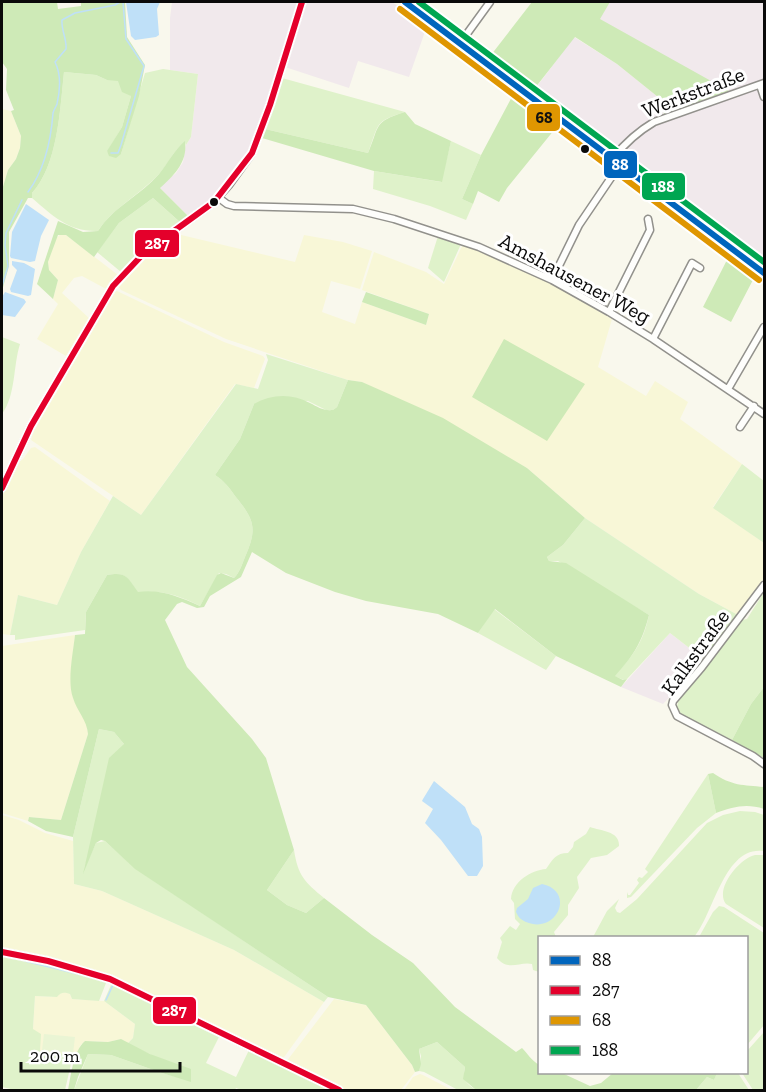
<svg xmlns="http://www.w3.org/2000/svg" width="766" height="1092" font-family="'Zilla Slab',serif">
  <rect width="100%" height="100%" fill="#f9f8ed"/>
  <path fill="#f1e9ec" d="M172,2H297L266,105L248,152L219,193L189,217L159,187L176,173L183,162L186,145L191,137L198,74L170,70V18Z
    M305,2H392L427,26L409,77L358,61L349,88L285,67Z
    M610,2H764V261L535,89L574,37L617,64L658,97L664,114L728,92L599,19Z
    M670,633L701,657L700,665L663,704L621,687Z"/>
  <path fill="#f8f7d7" d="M2,109L11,111L21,136L20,148L16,159L8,170L2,190Z
    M61,234L66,235L118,275L108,290L82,276L74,278L62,293L90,319L66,356L37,339L58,304L53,299L58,280L49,270L48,262L56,238Z
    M177,234L295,262L304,235L343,242L372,251L360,289L331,281L322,312L355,324L362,302L426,325L429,314L362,290L374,252L426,272L444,284L463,244L549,282L612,319L598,367L646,396L655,381L688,402L680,419L742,464L713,507L764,543V578L738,615L699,594L585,518L527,468L362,382L348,380L226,339L121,290L118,286L135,266Z
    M117,291L224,342L263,356L265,359L254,388L235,384L141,515L31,440L34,428L70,366L114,292Z
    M35,447L110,501L81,552L57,605L18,595L10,635L2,634V496L19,462L23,459L31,448Z
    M75,635L71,670L73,698L87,725L88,734L61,820L29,817L28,821L2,813V646Z
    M2,815L19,820L45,833L73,841L74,884L102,891L234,950L324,1002L282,1060L111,976L49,959L2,949Z
    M65,992L70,994L72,999L104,1001L135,1024L133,1038L127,1044L121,1039L108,1042L85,1041L80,1046L77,1056L40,1051L33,1029L35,996L56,997L59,994Z
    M334,999L366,1005L412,1065L415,1072L401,1090H346L286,1062Z
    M420,1074L423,1075L452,1090H404L413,1077Z"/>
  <path fill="#dff2ca" d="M163,69L198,74L191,137L186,145L185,142C173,150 168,165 158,175C139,195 113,208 98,231C69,232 53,216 32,198V193C58,165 60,109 64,72L96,75L107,80H118L131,96L122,127L107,152L121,154L145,73Z
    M282,78L405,112C374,121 379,124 368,153L265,129Z
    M451,141L481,155L462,199L473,204L466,220L430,206L373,189L374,171L441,182Z
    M153,198L181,223L142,250L121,272L97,252L119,223Z
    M438,236L461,244L444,282L428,268Z
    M2,337L20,344C13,366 16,395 2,414Z
    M266,354L348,380L337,407L333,410H326L308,401L254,404L240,439L215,475C224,481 229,487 235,496C254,519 258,528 245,557C242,564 240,572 234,578L226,574L219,573L200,606C180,596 160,589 138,593C128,578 126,571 107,575L86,612L85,630L15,640V635H10L18,595L57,605L81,552L113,496L141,515L236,384L258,389L268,360Z
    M742,464L764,481V543L713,508Z
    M585,518L699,594L738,615L711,651L701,657L670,633L627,679L624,680L614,676C633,656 643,643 649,615L558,561H549L547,557L563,545Z
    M764,592V687L751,704L732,740L681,714L677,707L678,702L742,620L747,619Z
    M494,609L556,656L546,670L478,633Z
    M99,729L114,732L124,744L84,869L96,843L105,841L136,869L328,997L324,1002L234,950L102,891L74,884L73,837Z
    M708,774L716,813L697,828L631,897L627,898V892L628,895H630L639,883L637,880L639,877L642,878L648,872L645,869Z
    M740,811L755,812L764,815V851C724,845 714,914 694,937H593L607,911L619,899L615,908L617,912L620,913L637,899L707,823L723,815Z
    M590,827C601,831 620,831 619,846L607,855L591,858L577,877L579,888L568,905V915L554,932L556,937L540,938L539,972L533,970L532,964C520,961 508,972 497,958L502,942L500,938L510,926L516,930L520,924L515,919L514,903L511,899C512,882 531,870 546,869C553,859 556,853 568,853L573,847L574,842L586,834Z
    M294,850C298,876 305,882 324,898L306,913L287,905L267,890Z
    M755,855H764V928L726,904C714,889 740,858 755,855Z
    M719,906L724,907L764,933V1025L747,1045L746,938L699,937L713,912Z
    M2,955L47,964L103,980L106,983L99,1001L72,999L70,994C64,992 61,992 57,997L35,996L33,1029L41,1034L40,1051L73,1055L65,1090H15L2,1087Z
    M113,984L219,1037L206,1063L236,1077L249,1050L332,1090H242L236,1088L235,1090H74L88,1054L111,1055L162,1073L191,1081L150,1054L127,1044L133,1038L135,1024L104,1001L111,985Z
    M764,1032V1090H753L742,1073L746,1072L747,1051Z
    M437,1042L465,1067C462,1080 466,1083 476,1090H458L424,1072L419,1071L421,1056L419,1049Z
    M717,1072L738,1073L749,1090H696L707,1077L714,1080Z"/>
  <path fill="#ceeab7" d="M2,2H57L58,9L81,6V2H125L127,37L145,65L139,96L121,154L116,158L109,156L107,151L122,127L131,96L122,92L118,81L107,80L96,75L64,72C60,109 58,165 32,193V198H28L9,232V266L2,291V190L8,170L16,159L20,148L21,136L11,111L14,110L6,90L7,69L2,62Z
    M532,2H610L600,19L729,91L664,114L658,97L617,64L575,37L535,88L491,55Z
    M514,93L559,124L507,188L499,202L478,191L473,204L462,199L481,155Z
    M405,112L415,124L451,141L442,182L374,171L262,138L265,129L368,153C380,125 373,122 405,112Z
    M185,141C188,162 174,175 160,188L189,217L181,223L153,198L119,223L94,257L66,235H58L48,262L49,270L58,280L53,299L37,284L58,221L83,232L98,231C113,207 141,195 159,174C168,163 174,150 185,141Z
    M729,256L755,276L731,322L703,307Z
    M366,292L429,314L426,325L362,302Z
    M504,339L585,384L547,441L472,397Z
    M348,380L362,382L443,418L527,468L585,518L563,545L547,557L549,561L566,563L649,615C642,643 633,656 615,676L623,680L627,679L621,687L556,656L495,609L478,633L438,614L366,601L335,592L286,573L252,552L241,577L210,596L204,607L197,608L182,602L177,604L165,620L187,667L252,739L266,758L294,850L267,890L287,905L306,913L324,898L372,935L413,963L455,1007L516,1052L522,1048C528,1054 531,1060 539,1065L540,1072L562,1073L590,1086L601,1083L613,1073H717L714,1080L707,1077L696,1090H476L463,1079L465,1067L437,1042L419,1049L421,1064L419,1071L415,1072L412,1065L366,1005L328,997L135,869L105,841L101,840L96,843L83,874L109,758L124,744L114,732L99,729L73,837L46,831L28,821L29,817L61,820L88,734C87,720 77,711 73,698C67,681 73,653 75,635L85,634L86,612L107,575C127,571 128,578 138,592C162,589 179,597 200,606L217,575L221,573L234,578C240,572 242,564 245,557C258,528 254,519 235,496C229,487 224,481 215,475L240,439L254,404C271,394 292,393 310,403C318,407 323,411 333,410L337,407Z
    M764,687V758L732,740L751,704Z
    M713,773C732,786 743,785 764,787V809C746,803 733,807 716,813L708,774Z
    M121,1039L150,1054L191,1069V1082L162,1073L111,1055L88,1054L78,1077L74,1090H68C71,1076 73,1051 85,1041L108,1042Z"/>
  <path fill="#eaf5d4" d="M44,1034L75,1037L73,1054L42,1050Z"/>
  <path fill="#bfe0f8" d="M126,2H160L157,9L159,35L156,37L135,40L131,36Z
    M26,204L49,220L41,236L35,261L30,262L11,258L10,256L12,232Z
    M12,261L24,263L35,269L31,295L28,296L11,292L10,289L17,270L12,265Z
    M5,292L24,299L26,302L15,317L2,315V297Z
    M434,781L465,807L472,824L479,829L482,837L483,866L477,876H468L441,840L425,823L433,809L422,801L423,799Z
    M542,884C576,891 557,935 526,922C520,919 519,918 516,912L517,908L528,899L533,888Z"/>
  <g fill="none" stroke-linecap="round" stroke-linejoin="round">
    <path stroke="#bfe0f8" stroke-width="1.5" d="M111,153H118L121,145L144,66L126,39L123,2
      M28,192C45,169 51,140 53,113C54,109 56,107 57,104C60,91 61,74 55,62L66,49C67,39 61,30 62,20L75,13L115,5L120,2
      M2,286L8,266L5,245L6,233L22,200
      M2,956L16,959
      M25,961L98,979
      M62,962L110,976
      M114,977L144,992
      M113,984L169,1012
      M106,1000L113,985
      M176,1015L213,1033"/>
    <g stroke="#92918c" stroke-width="9">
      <path id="minor" d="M405,2L764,273
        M461,42L490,2
        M760,85L764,97
        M613,158C626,142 637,132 654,122L764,83
        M219,198L227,204L234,206L353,209L394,219L479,247L552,280L609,312L653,339L764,414
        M552,280L579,225L621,163
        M609,312L650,230L648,219
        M653,339L692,263L700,268
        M728,389L764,327
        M740,427L754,406
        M2,488L31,426L113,286L145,252L214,202L229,185L252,153L270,105L302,2
        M764,585L702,667L673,701L672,705L677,716L753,756L764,764
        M2,952L48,961L110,979L339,1090"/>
    </g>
    <use href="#minor" stroke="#fefefc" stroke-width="6"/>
    <g stroke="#fff" stroke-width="10">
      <path id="bus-1" d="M405,2L764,273"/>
    </g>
    <g stroke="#fff" stroke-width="10">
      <path id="bus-2" d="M2,488L31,426L113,286L145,252L214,202L252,153L270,105L302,2
        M2,952L48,961L110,979L339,1090"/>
    </g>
    <g stroke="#fff" stroke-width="10">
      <path id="bus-3" d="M400,9L759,280"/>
    </g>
    <g stroke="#fff" stroke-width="10">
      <path id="bus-4" d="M419,2L764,262"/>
    </g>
    <use href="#bus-1" stroke="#0065bd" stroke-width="6"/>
    <use href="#bus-2" stroke="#e4002b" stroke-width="6"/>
    <use href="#bus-3" stroke="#df9601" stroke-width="6"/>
    <use href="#bus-4" stroke="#00a651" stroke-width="6"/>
  </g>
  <g fill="#0a0a0a" stroke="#fff" stroke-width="2">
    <circle cx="585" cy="149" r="5"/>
    <circle cx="214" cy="202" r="5"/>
  </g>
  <g text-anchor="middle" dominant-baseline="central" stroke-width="6" stroke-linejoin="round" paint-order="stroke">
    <g font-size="21" fill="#0a0a0a" stroke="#fff">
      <text transform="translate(693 92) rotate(-21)">Werkstraße</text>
      <text transform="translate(575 278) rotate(28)">Amshausener Weg</text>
      <text transform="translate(695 652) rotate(-54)">Kalkstraße</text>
    </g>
  </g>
  <g stroke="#fff" stroke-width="2">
    <rect x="526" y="103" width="35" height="29" rx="6" fill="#df9601"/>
    <rect x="603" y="150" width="35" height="29" rx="6" fill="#0065bd"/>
    <rect x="641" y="172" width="45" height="29" rx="6" fill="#00a651"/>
    <rect x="134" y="229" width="46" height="29" rx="6" fill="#e4002b"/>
    <rect x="152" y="996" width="45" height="29" rx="6" fill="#e4002b"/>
  </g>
  <g font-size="16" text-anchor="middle" font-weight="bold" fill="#fff">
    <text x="620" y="170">88</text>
    <text x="663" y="192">188</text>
    <text x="157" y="249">287</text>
    <text x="174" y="1016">287</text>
  </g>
  <g font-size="16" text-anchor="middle" font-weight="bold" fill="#111">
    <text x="544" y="123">68</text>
  </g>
  <rect width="766" height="1092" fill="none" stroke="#0a0a0a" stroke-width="6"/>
  <rect x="538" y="936" width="210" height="138" fill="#ffffff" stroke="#9d9d9d" stroke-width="1.5"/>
  <rect x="550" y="956" width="30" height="9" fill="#0065bd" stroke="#9d9d9d" stroke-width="1.5"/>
  <text x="592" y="966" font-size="18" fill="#0a0a0a">88</text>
  <rect x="550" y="986" width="30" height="9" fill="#e4002b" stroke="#9d9d9d" stroke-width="1.5"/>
  <text x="592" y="996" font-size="18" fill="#0a0a0a">287</text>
  <rect x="550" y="1016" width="30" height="9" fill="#df9601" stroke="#9d9d9d" stroke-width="1.5"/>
  <text x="592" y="1026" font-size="18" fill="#0a0a0a">68</text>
  <rect x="550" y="1046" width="30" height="9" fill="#00a651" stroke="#9d9d9d" stroke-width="1.5"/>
  <text x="592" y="1056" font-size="18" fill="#0a0a0a">188</text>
  <path d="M21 1062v9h159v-9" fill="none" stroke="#0a0a0a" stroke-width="3"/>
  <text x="30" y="1062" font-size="18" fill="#0a0a0a" stroke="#ffffff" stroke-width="4.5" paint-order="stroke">200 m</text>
</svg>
